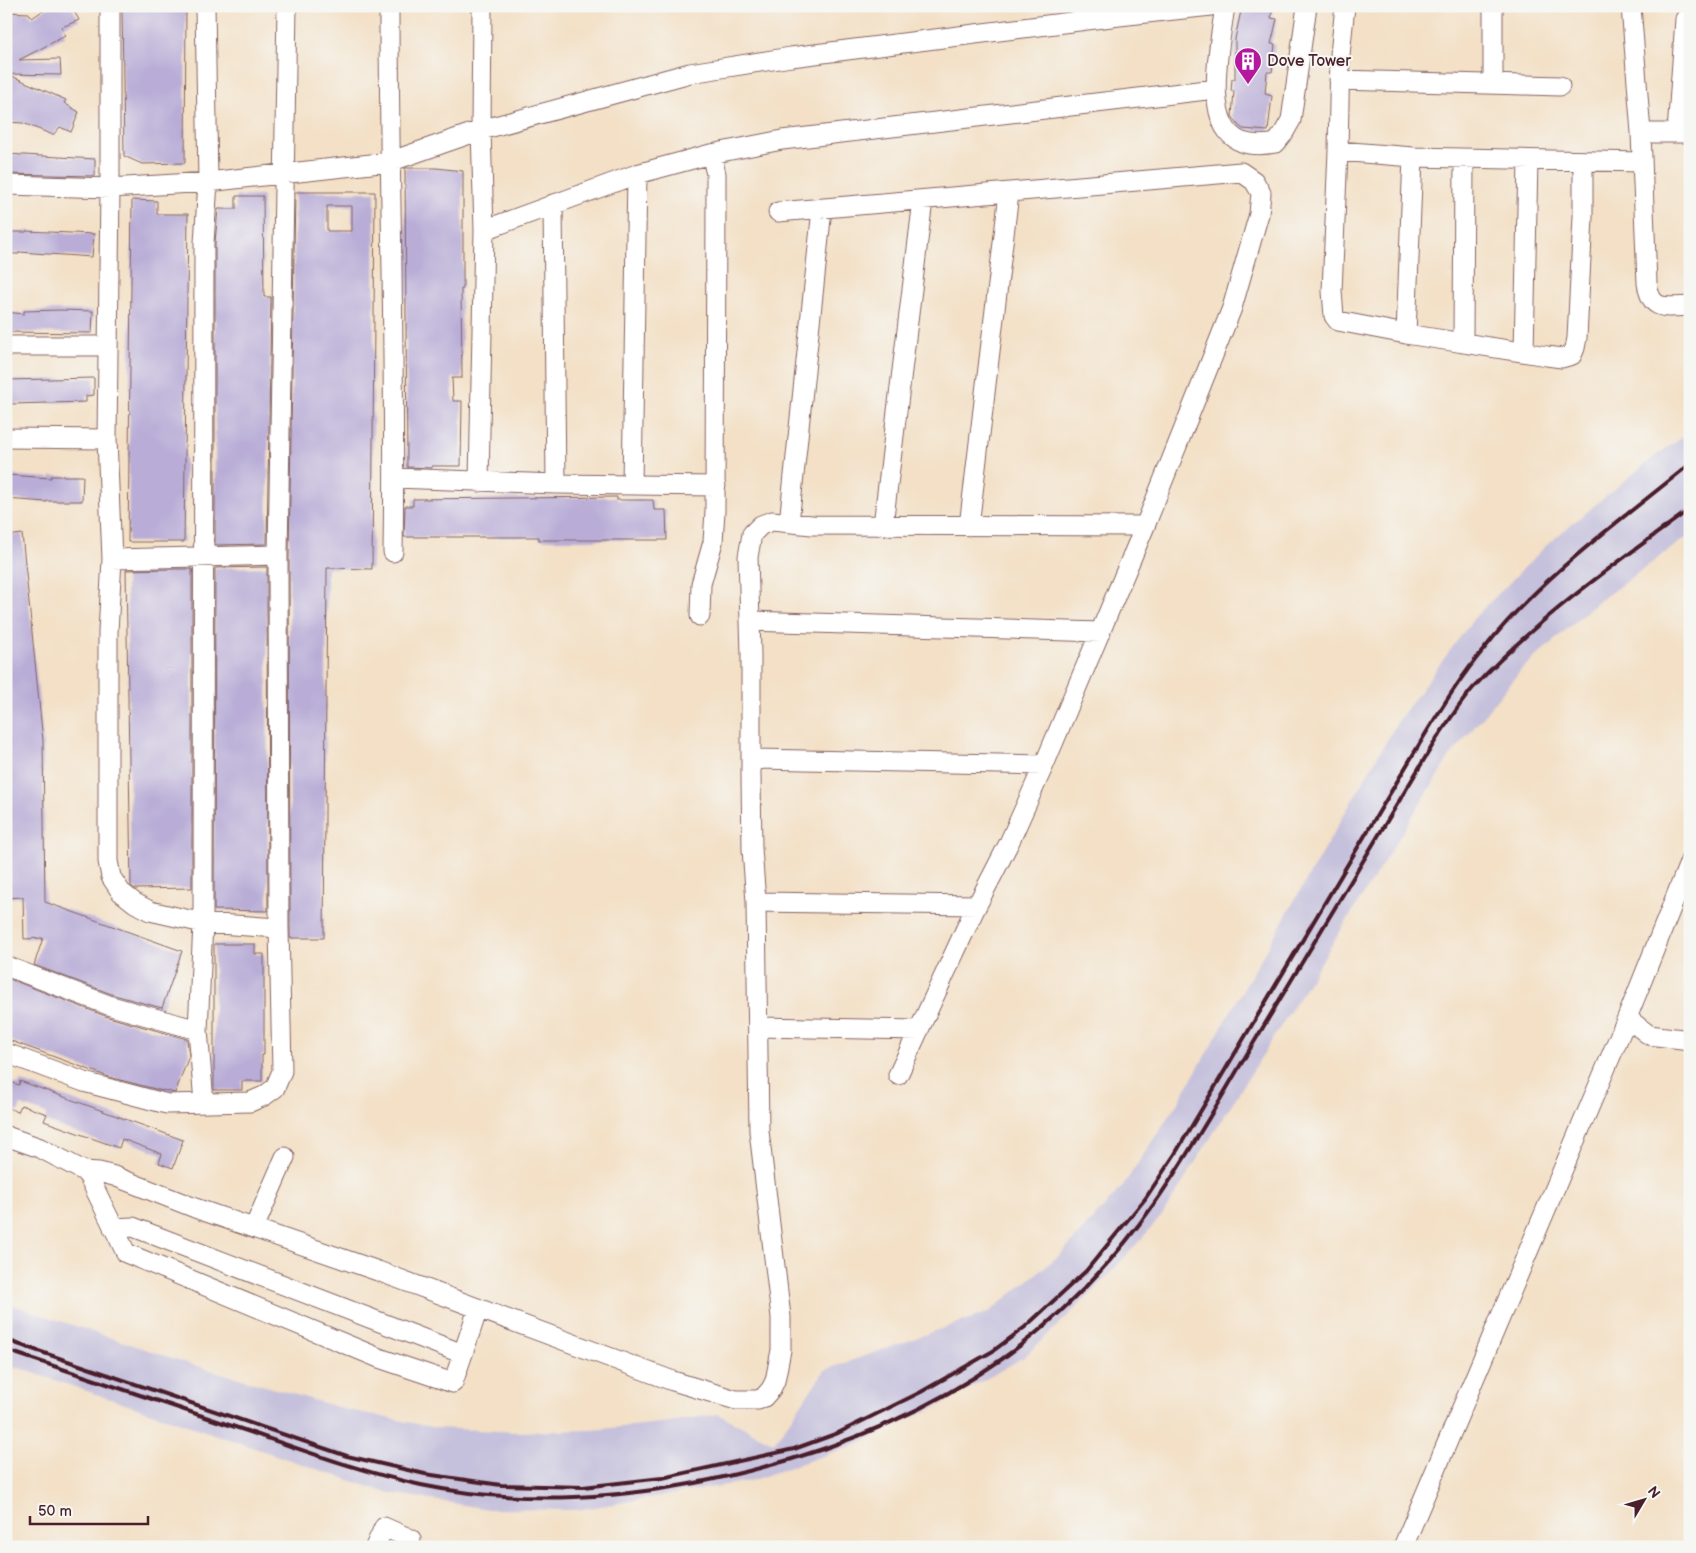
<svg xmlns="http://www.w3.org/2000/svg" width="1696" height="1553" font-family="'Balsamiq Sans',sans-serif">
  <rect width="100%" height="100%" fill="#f6f6f2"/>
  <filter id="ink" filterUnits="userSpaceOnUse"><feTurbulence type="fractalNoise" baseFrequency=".02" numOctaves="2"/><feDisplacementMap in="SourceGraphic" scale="10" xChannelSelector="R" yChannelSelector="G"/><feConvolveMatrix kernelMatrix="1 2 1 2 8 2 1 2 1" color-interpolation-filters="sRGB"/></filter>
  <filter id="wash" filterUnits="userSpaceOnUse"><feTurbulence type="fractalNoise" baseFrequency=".0096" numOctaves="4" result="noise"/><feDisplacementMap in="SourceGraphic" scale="20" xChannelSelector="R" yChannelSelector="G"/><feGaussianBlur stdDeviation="1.12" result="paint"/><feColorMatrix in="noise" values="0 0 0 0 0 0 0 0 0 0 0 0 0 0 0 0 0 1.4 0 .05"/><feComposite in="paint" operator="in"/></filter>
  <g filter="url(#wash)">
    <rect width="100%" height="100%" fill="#f3e0c6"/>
    <path fill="#c5c0db" d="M1690,432V535L1595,604L1521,670L1449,758L1161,1217L1095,1290L1024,1357L946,1402L857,1444L750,1481L577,1510L488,1509L384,1492L19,1368H6V1303L187,1363L344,1409L437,1428L516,1432L593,1430L669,1422L718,1414L774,1443L825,1370L989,1312L1062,1253L1122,1187L1179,1101L1398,721L1474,618L1550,542L1654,457Z"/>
    <g id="blocks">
      <path fill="#b9add7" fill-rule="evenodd" d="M50,6H71L79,20L62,27L65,36L19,60L60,59L61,75L7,74L66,100L64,103L79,112L71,132L60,127L53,135L23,123L6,122V12L29,13L32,18Z
        M122,6H186L185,163L142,164L124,156Z
        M1242,6H1273L1271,18L1277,19L1271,44H1275L1272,72H1267L1265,94L1272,96L1268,131L1243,129L1238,125L1232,116L1234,91H1231L1232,79H1235V39Z
        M6,154L95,159V176L6,174Z
        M405,168H436L463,171V289H461L462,378H452L453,401H462L461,466H432V468L407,467Z
        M295,192H375L372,569L327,568L324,938H290L289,555ZM327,206H352V231H327Z
        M236,196H263L264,297H271L267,544L215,545V243L218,209H236Z
        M132,200L157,201V214H188L184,542H128Z
        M26,231L94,234L92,257L19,252V254H6V232H26Z
        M60,310L93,311L92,333L6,332V312L24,314V311Z
        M94,378V395L86,396V402L11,404L10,395H6V380Z
        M6,475L51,478V476H83L82,501H47V502L6,499Z
        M617,497V500H653L654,510H666L667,540H539V537H404L405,506H413V499Z
        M22,534L43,741L45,902L182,951L162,1008L114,995L34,965L43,938L24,939L23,897L6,898V536Z
        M267,567L268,911L214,910L215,568Z
        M175,569H192V888L135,889L131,886L126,570Z
        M214,944H255V954H264V1055H262V1081H242V1090H214Z
        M7,978L108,1017L187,1039L189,1056L175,1093L163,1090V1091L109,1077L6,1039Z
        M6,1081L19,1085L20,1081L183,1140L173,1168L159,1163L162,1154L122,1139L119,1148L44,1121L47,1114L21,1105L18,1112L6,1107Z"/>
    </g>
  </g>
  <g filter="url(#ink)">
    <use href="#blocks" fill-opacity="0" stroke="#856361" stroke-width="1"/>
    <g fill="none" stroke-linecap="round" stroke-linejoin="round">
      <g stroke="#856361" stroke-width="21">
        <path id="minor" d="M110,6V188L107,439L112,559L108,632V861L111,877L121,892L135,903L150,911L203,923L279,928L278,555L287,6
          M389,6C389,188 396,370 393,552
          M1225,6C1221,39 1200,127 1242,142C1253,146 1265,145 1276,143L1283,134L1291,120L1307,6
          M1345,6L1340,55L1338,151L1332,291L1334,316L1338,321L1406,334L1547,356L1562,358L1572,355L1575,348L1577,338L1583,217V162
          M1631,6L1641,133L1647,283C1651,312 1665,307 1690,306
          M1339,80L1560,86
          M1493,84V6
          M1641,133H1690
          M1677,133L1685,19L1690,13
          M1338,151L1413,157L1641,162
          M6,185L110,188L208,182L389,162L481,130L690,73L791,57L1119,16L1211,6
          M553,204L556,484
          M778,212L1241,172L1254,181L1261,193L1259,214L1232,308L1145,526L1044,765L1009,843L973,913L898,1075
          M484,230L637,174L711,154L782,140L1215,89
          M1406,334L1413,157
          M1463,343L1464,159
          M6,346H107
          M1524,352L1528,160
          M6,438L107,439
          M395,478L556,484L716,486
          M479,482L484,230L481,130L482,6
          M632,485L637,174
          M789,523L822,209
          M883,525L923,200
          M969,526L1009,193
          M112,559L278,555
          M700,616L701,584L713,542L715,511L716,189V174L711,154
          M750,621L1101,632
          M751,759L1044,765
          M756,902L977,905
          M6,966L111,1006L198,1030
          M1627,1018L1649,1035L1690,1040
          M758,1027L919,1030
          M6,1053L84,1082L167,1104L250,1102L264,1096L275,1088L282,1071L279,928
          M204,1103L198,1030L203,923L204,243L208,182L205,6
          M6,1136L40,1148L84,1171L89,1177L126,1253L379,1358L453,1383L478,1309
          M84,1171L99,1172L114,1176L195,1208L378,1271L673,1381L736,1400H758L764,1397L771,1389L775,1381L781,1350V1317L759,1131L756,902L752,849L751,776V654L748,557L752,534L761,525L772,521L812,525L1145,526
          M113,1228L133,1227L463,1354
          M254,1228L285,1157
          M375,1547L384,1527L411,1539L407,1547
          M1403,1547L1627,1018L1690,861"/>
      </g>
      <use href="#minor" stroke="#fff" stroke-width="19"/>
      <path stroke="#4a1f2b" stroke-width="4" d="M6,1340L347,1456L425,1474L501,1485L583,1487L662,1478L794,1449L838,1433L921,1392L993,1351L1025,1327L1086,1271L1145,1199L1175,1154L1426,733C1444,704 1462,675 1484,649C1540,577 1620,521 1690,464
        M6,1350C87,1377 167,1404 247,1431C305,1451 362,1472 421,1485C521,1506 629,1499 728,1476C824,1454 921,1416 1002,1359C1061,1317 1113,1262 1154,1204C1192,1150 1225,1090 1259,1034C1319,935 1378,836 1437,738C1449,721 1460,703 1473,688C1537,618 1614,565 1690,509"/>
    </g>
  </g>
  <defs>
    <g id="building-pin" transform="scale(1.4375)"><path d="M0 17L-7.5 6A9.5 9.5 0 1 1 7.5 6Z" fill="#b5179e" stroke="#f6f6f2"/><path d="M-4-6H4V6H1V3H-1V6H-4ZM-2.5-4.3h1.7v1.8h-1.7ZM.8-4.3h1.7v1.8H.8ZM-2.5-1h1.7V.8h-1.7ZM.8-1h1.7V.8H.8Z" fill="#fff"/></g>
  </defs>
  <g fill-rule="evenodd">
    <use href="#building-pin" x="1248" y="61"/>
  </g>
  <g text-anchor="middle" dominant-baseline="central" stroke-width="4" stroke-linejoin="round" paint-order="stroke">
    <g font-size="16" fill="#4a1f2b" stroke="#f6f6f2" text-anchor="start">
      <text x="1267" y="61">Dove Tower</text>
    </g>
  </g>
  <rect width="1696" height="1553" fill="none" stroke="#f6f6f2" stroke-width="25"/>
  <g transform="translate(1644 1500) rotate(52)" stroke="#f6f6f2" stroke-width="4" paint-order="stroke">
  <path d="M0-4L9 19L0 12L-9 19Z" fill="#4a1f2b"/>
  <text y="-8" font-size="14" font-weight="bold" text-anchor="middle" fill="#4a1f2b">N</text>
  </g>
  <path d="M30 1516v8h118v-8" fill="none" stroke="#4a1f2b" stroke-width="2.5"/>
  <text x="38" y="1516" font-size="15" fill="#4a1f2b" stroke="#f6f6f2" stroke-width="4" paint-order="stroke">50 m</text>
</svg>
